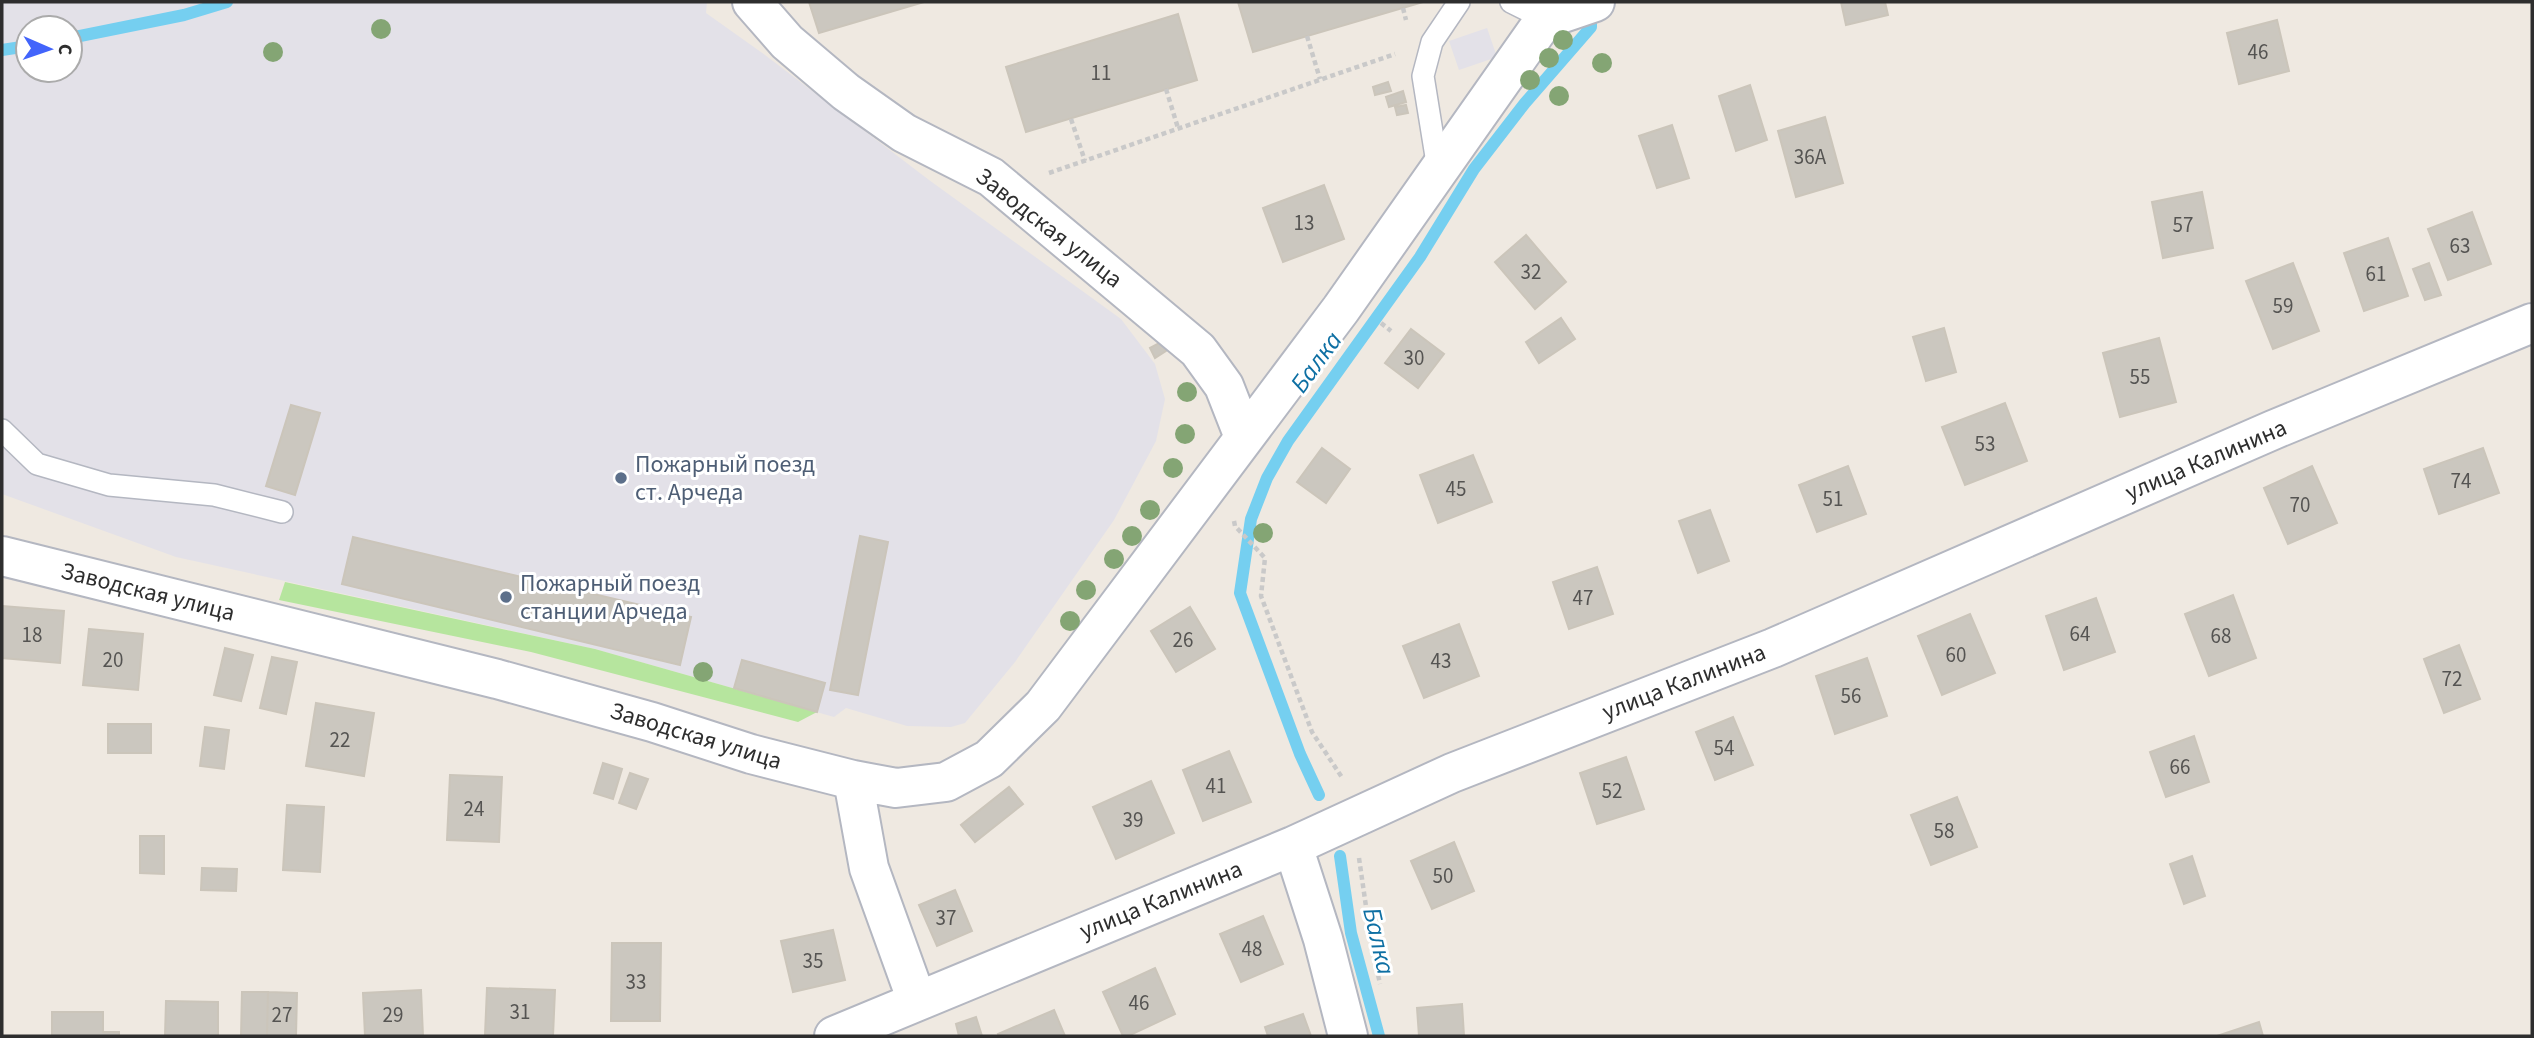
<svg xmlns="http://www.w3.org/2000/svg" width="2534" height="1038" font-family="'Source Sans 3',sans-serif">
  <rect width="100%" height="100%" fill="#efe9e1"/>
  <path fill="#e3e1e8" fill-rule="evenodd" d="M2,2H707L706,13L765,55L929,180L1121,319L1155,364L1165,399L1156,441L1114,520L1015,662L965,723L951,727L907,726L846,708L834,717L595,649L176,557L2,494ZM28,28H70V70H28Z
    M1487,28L1497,57L1459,70L1449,41Z"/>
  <path fill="#b6e59e" d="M285,582L595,649L817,712L798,722L531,652L279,600Z"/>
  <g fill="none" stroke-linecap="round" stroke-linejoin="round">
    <path stroke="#75cff0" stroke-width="12" d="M70,38L184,15L227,2
      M2,50L28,46
      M1319,795L1300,754L1240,593L1251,519L1267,478L1288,441L1420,257L1474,169L1525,103L1591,27V9
      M1340,856L1351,933L1379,1036"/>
  </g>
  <path fill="#cbc7bf" stroke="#cbc5ba" stroke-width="2" d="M809,2H924L819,33Z
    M1238,2H1423L1253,52Z
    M1841,2H1885L1888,15L1846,25Z
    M1178,14L1197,80L1026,132L1006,67Z
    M2277,20L2289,71L2239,84L2227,33Z
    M1388,82L1391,91L1375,95L1373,87Z
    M1750,85L1767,140L1736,151L1719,96Z
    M1403,91L1406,102L1389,107L1386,97Z
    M1406,105L1408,113L1397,115L1395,107Z
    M1825,117L1843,183L1796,197L1778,131Z
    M1672,125L1689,178L1657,188L1639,136Z
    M1324,185L1344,239L1283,262L1263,208Z
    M2202,192L2213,248L2163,258L2152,202Z
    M2472,212L2491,264L2448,280L2428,229Z
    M1526,235L1566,282L1535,309L1495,262Z
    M2388,238L2408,296L2364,311L2344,253Z
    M2293,263L2319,331L2273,349L2246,281Z
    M2429,263L2441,295L2425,300L2413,269Z
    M1561,318L1575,339L1539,363L1526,342Z
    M1944,328L1956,372L1926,381L1913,337Z
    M1411,329L1444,354L1418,388L1385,363Z
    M2159,338L2176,402L2120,417L2103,353Z
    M1161,342L1166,351L1155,358L1150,348Z
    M2005,403L2027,461L1965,485L1942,427Z
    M291,405L320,413L295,495L266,486Z
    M1322,448L1350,469L1326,503L1297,482Z
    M2483,448L2499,493L2439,514L2424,469Z
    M1473,455L1492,502L1438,523L1420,475Z
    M1848,466L1866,514L1817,532L1799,485Z
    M2312,466L2337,523L2288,544L2264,488Z
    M1710,510L1729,561L1698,573L1679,521Z
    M860,536L888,542L858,695L830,690Z
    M353,537L691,617L680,665L342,584Z
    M1597,567L1613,614L1569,629L1553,582Z
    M2233,595L2256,658L2209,676L2185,614Z
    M2096,598L2115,652L2064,670L2046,616Z
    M2,606L64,611L60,663L2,658Z
    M1190,607L1215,649L1176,672L1151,631Z
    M1970,614L1995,673L1942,695L1918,636Z
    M1459,624L1479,676L1424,698L1403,646Z
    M89,629L143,634L138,690L83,685Z
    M2459,645L2480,699L2444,713L2424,659Z
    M225,648L253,655L241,701L214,695Z
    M272,657L297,662L286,714L260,708Z
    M1867,658L1887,716L1835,734L1816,676Z
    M742,660L825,683L817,712L734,688Z
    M316,703L374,713L364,776L306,766Z
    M1733,717L1753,765L1715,780L1696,732Z
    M108,724H151V753H108Z
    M205,727L229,730L224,769L200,766Z
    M2194,736L2209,782L2166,797L2150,752Z
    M1229,751L1251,802L1203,821L1183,770Z
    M1626,757L1644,809L1597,824L1580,773Z
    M603,763L622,769L613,799L594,793Z
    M630,773L648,779L636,809L619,803Z
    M450,775L502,777L499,842L447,840Z
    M1151,781L1174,833L1116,859L1093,807Z
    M1009,787L1023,804L975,842L961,825Z
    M1957,797L1977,847L1931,865L1911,815Z
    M287,805L324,807L320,872L283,870Z
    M140,836H164V874L140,873Z
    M1454,842L1474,891L1432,909L1411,861Z
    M2192,856L2205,896L2184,904L2170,864Z
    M202,868L237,869L236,891L201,890Z
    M955,890L972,931L937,946L919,905Z
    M1263,916L1283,964L1241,982L1220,934Z
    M833,930L845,980L793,992L781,941Z
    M612,943H661L660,1021H611Z
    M1155,968L1175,1014L1128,1036H1123L1103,992Z
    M487,988L555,990L553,1036L485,1035Z
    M421,990L423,1036H365L363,993Z
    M242,992H268L267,1036H241Z
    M268,992L297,993L296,1036H267Z
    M166,1001L218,1002V1036H165Z
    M1462,1004L1464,1036H1419L1417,1008Z
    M1054,1010L1065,1036H999L998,1034Z
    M52,1012H103V1032H119V1036H52Z
    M1303,1014L1311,1036H1268L1265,1027Z
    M976,1017L982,1036H959L956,1024Z
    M2259,1022L2263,1036H2217Z"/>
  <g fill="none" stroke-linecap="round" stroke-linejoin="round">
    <g stroke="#b4b7c1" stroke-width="24">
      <path id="lane" d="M1511,2L1545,19
        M1438,169L1423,76L1432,42L1459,2
        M2,430L37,464L109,485L214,495L282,512"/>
    </g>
    <g stroke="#b4b7c1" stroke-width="42">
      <path id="street" d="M752,2L787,42L846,92L904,133L991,177L1198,350L1224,386L1244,437
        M2,556L497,679L652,722L751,754L853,780L896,788L946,782L989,759L1043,706L1341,309L1545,19L1595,2
        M853,780L869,868L917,1001
        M1293,846L1323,939L1348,1036
        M834,1036L1293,846L1452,773L1773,648L2273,430L2532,323"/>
    </g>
    <path stroke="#c9c9c9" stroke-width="4.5" stroke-dasharray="5 3.5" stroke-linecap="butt" d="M1403,8L1406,20
      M1307,36L1320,79
      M1166,89L1178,128
      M1071,119L1085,161
      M1049,173L1395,54
      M1381,323L1391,331
      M1234,521L1235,526L1265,558L1261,596L1312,732L1343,779
      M1359,858L1371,941L1380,984"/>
    <use href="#lane" stroke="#fff" stroke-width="21"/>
    <use href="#street" stroke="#fff" stroke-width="38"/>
  </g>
  <g fill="#84a574">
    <circle cx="381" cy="29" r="10"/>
    <circle cx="1563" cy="40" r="10"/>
    <circle cx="273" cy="52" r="10"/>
    <circle cx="1549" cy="58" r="10"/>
    <circle cx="1602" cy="63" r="10"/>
    <circle cx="1530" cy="80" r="10"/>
    <circle cx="1559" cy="96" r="10"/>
    <circle cx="1187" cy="392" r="10"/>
    <circle cx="1185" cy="434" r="10"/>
    <circle cx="1173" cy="468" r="10"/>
    <circle cx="1150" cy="510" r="10"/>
    <circle cx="1263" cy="533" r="10"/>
    <circle cx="1132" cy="536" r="10"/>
    <circle cx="1114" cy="559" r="10"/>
    <circle cx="1086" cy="590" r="10"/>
    <circle cx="1070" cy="621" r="10"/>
    <circle cx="703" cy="672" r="10"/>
  </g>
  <g fill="#5c6f8a" stroke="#fff" stroke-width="2.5">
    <circle cx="621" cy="478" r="7"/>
    <circle cx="506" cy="597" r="7"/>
  </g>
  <g text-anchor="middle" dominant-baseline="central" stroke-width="6" stroke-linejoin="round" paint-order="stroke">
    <g font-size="21" fill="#555452">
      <text x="2258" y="52">46</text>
      <text x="1101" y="73">11</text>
      <text x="1810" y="157">36А</text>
      <text x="1304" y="223">13</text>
      <text x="2183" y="225">57</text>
      <text x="2460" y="246">63</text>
      <text x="1531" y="272">32</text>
      <text x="2376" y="274">61</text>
      <text x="2283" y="306">59</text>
      <text x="1414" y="358">30</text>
      <text x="2140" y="377">55</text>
      <text x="1985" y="444">53</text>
      <text x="2461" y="481">74</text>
      <text x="1456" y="489">45</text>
      <text x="1833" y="499">51</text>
      <text x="2300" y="505">70</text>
      <text x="1583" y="598">47</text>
      <text x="2080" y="634">64</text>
      <text x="32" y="635">18</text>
      <text x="2221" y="636">68</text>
      <text x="1183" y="640">26</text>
      <text x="1956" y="655">60</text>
      <text x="113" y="660">20</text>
      <text x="1441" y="661">43</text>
      <text x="2452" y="679">72</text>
      <text x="1851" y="696">56</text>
      <text x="340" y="740">22</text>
      <text x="1724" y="748">54</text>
      <text x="2180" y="767">66</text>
      <text x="1216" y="786">41</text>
      <text x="1612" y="791">52</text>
      <text x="474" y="809">24</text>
      <text x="1133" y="820">39</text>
      <text x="1944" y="831">58</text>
      <text x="1443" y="876">50</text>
      <text x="946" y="918">37</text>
      <text x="1252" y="949">48</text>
      <text x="813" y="961">35</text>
      <text x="636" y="982">33</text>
      <text x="1139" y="1003">46</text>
      <text x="520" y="1012">31</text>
      <text x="282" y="1015">27</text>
      <text x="393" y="1015">29</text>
    </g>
    <g font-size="24" fill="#2e2e2e" stroke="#fff">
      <text transform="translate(1049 228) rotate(38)">Заводская улица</text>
      <text transform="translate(2206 460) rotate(-23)">улица Калинина</text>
      <text transform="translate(148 592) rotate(14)">Заводская улица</text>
      <text transform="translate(1684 682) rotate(-21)">улица Калинина</text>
      <text transform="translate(696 736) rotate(17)">Заводская улица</text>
      <text transform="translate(1161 900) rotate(-22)">улица Калинина</text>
    </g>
    <g font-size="24" fill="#4e5e75" stroke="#fff" text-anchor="start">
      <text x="635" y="464">Пожарный поезд<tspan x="635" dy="28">ст. Арчеда</tspan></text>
      <text x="520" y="583">Пожарный поезд<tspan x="520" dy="28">станции Арчеда</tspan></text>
    </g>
    <g font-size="26" font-style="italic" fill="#0d6fa3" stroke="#fff">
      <text transform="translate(1316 362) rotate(-54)">Балка</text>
      <text transform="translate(1379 941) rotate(77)">Балка</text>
    </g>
  </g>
  <rect width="2534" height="1038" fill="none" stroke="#2e2e2e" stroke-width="7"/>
  <g transform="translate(49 49) rotate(92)"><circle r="33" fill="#ffffff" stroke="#ababab" stroke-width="2"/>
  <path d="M0-5L12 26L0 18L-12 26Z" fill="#4264fb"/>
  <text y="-10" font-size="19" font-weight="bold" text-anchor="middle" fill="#2e2e2e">С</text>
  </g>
</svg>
